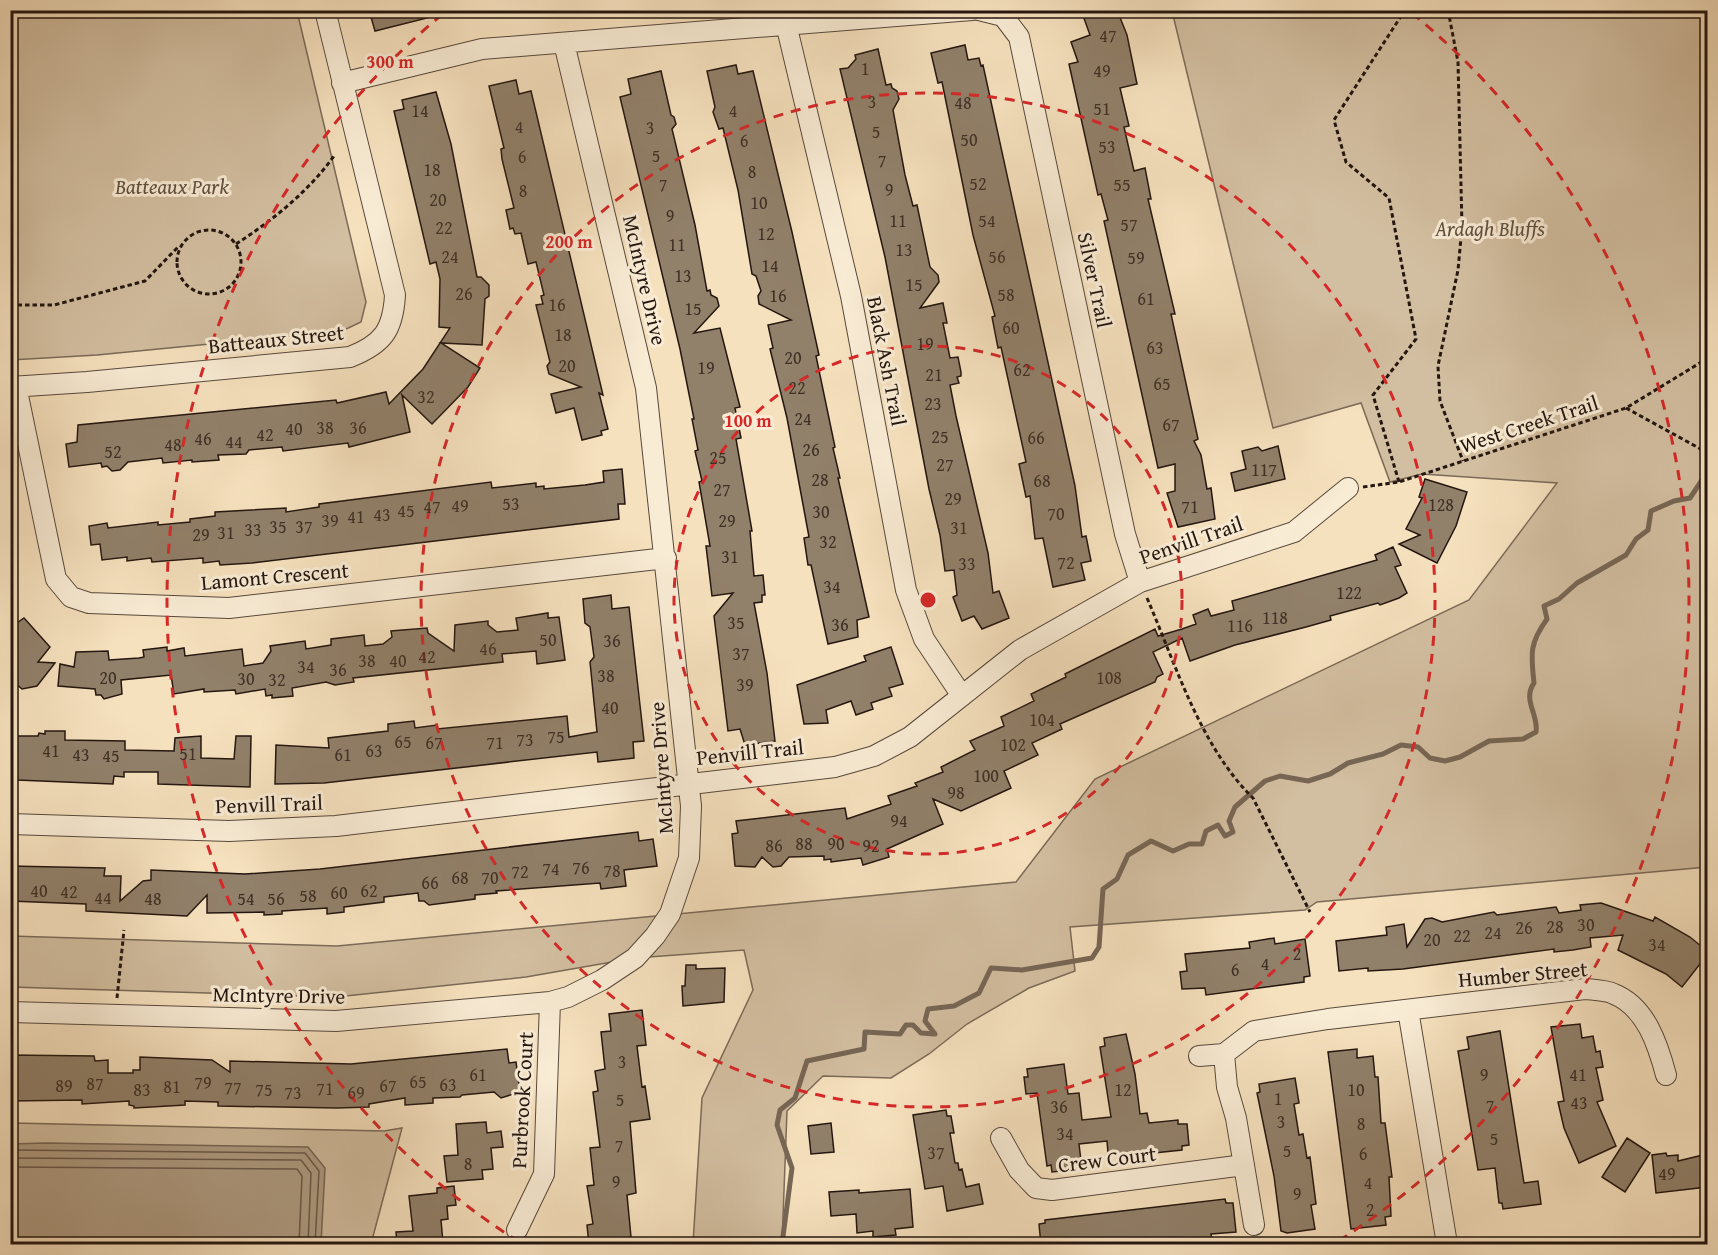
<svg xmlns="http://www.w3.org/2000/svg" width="1718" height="1255" font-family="'Gentium Book Plus',serif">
  <rect width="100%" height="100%" fill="#f6e1be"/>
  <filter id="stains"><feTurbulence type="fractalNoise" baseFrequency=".00333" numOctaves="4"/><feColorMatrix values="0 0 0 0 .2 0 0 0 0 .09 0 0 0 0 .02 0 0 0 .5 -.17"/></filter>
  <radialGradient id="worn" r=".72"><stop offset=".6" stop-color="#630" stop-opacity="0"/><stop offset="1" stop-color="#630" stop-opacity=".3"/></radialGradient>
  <path fill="#d2bea0" stroke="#7b6a58" stroke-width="1.5" d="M11,10L297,11L366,302L361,322L342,331L97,355L11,360Z
    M1172,11H1707V867L1317,902L1305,910L1070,927L1075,971L1029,988L967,1024L929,1054L891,1078L823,1076L787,1111L782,1244H693L702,1098L753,990L744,950L635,958L526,977L336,997L11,987V936L337,946L1016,882L1095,779L1469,600L1557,483L1422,474L1390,482L1361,403L1273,428Z
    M11,1123L384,1131L402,1128L371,1244H11Z"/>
  <path fill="#af9c83" stroke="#765" stroke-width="1.5" d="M45,1143L308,1147L325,1168L321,1244H11V1144Z"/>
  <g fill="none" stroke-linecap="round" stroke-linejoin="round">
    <path stroke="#6a594a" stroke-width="1.5" d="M10,1150L305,1153L319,1171L315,1244
      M10,1158L301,1160L311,1173L308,1244
      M10,1167L297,1169L302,1176L299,1244"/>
    <path stroke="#765" stroke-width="5" d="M782,1244L792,1168L777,1125L780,1110L795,1098L807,1061L864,1049L865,1032L900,1034L906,1025H913L921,1033L935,1034L925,1021L928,1009L954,1006L979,993L991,968L1022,970L1092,958L1099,947L1103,889L1117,879L1128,855L1151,841L1173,851L1189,844H1202L1206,831L1218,825L1225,836L1233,832L1229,821L1235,807L1265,781L1280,776L1308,781L1330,774L1348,763L1383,754L1401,745L1418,747L1430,758L1445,761L1460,757L1489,741L1523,739L1536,732C1539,715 1522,700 1534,683C1531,654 1529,644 1547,619L1544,606L1559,599L1577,583L1626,555L1636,539L1648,530L1651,511L1674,501L1690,498L1708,471"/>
  </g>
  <path fill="#91806a" stroke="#241610" stroke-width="1.5" d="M369,10H435V16L375,31Z
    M1081,10H1117L1127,35L1137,84L1120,88L1129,126L1124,127L1134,171L1145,168L1151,199H1148L1175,314H1171L1198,439L1194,441L1201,455L1207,489L1211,488L1215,519L1178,527L1167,493L1175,491V464L1158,468L1104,221L1108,220L1101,194L1098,195L1069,64L1078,62L1071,42L1090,35Z
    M965,45L968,60L979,58L981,66L983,65L1075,486L1082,537L1086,536L1091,561L1081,563L1085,580L1053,587L1043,538L1035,539L1030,496L1026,497L1019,464L1026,462L1001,347L998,348L992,317L995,316L973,235L942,82L938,83L931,53Z
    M878,49L886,85L891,84L892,88L897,91L899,99L893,110L905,175L913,206L917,205L930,267L938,275L939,282L920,308L943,303L947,323H943L950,358L958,357L961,372V376L957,377L959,383L950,385L956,416L988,553L993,593L999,591L1009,618L982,629L974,616L962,621L953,597L957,595L954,570L945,571L940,535L929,489L885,257L840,69L848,68L856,59L855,55Z
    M736,65L738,74L753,71L792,232L819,355L816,356L835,447L833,448L840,478H838L869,617L857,620L858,637L828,644L811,565H808L804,538L809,537L787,418L770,349L773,348L768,325L791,320L759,304L758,296L761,291L756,276L752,274L738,190L723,128L719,129L713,112L715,107L707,71Z
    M661,71L671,115L674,117L676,124L672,129L695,225L707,291L710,290L711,295L717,298L719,306L694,333L720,328L740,407L735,408L741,438L736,439L752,531H750L754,576L763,575L765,595H762V602L754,603L767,673L775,741L745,745L740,729L728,731L714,616L733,593L712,596L706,546H710L699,482L702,481L695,451L698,450L692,419H694L680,349L620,97L631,94L628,79Z
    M516,80L519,94L531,91L603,395L599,393L608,429L601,431L602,435L582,440L574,408L556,413L551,394L581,387L549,374L547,366L550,362L536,305L543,304L541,296L544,295L536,262L528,264L521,233L515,234L513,228L510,229L506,210L514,208L502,159L501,149L504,148L489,86Z
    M436,92L451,144L477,277H481L489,285V296L485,299L482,345L441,343L480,368L468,387L432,424L402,395L410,432L349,447L348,443L283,451L282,447L249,450L246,454L218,455L219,460L192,462V460L163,463L162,458L128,462L120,470L112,471L107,466L102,467L101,463L69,467L66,444L77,442L78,425L336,400L337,403L386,392L389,404L423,369L450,328L439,327L440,279L436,262L430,264L394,111L404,109L402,100Z
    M1278,446L1285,479L1235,491L1231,473L1246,469L1242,451L1258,447L1262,451Z
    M622,469L625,504H618L619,519L252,563L220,565L219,561L203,563V558L152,562L151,558L127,561V557L102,560L100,544L91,545L89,526L107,523L108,528L158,522V525L190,522V519L215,516V512L286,508V512L319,507V504L491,482L492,488L536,483V487L544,486V489L585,485L604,482L603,471Z
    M1425,479L1467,492L1456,526L1437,563L1399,544L1420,535L1406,529L1422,498L1419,497Z
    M1393,547L1401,565L1395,567L1407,593L1399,598L1380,605L1378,603L1330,616L1331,620L1306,627L1235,645L1190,661L1182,638L1153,652L1163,674L1157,677L1155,682L1060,724L1062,729L1032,743L1038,755L1004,771L1011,788L961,811L933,799L943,824L887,849L889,857L863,865L861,858L831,862V859L824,860V856L789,857L781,866L773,867L762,857L755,867L735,866L732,834L738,833L736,821L845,808L847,819L891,804L888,796L917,786L915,783L943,772L941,767L975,750L970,741L1004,726L1001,717L1034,701L1031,694L1066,677L1065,674L1155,629L1158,636L1182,629L1196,624L1193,615L1208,609L1211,616L1234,610L1232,601L1377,560L1375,555Z
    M611,595L612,609L629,607L644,741L633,742L634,758L598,762L597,752L324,783L275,784L276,745L329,748L328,738L388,731V724L414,721L415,728L437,725V729L567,716L569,737L597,732L590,662L594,657L590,627L585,623L583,599Z
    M548,613V618L559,617L565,660L537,664L536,651L502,654L503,662L353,678L354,682L335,685L326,682L292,688L293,696L272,698V695L266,696L265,689L236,694L235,690L204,692V689L174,694L171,675L121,680L122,694L104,699L101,695H96L95,689L58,686L60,664L74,667L76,652L108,651L109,660L139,658L144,657L143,650L167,647V651L184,648L185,656L242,649L244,666L263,663L271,651L270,646L305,641L306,649L331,645V639L364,635L365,646L383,644L392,637L391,631L427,628L428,633L454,651L455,625L488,621V625L497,632L518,630L516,618Z
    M24,618L50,647L38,662L55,663L37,686L22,689L15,683L17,673L10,667V628Z
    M891,647L903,684L889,688L892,696L871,703L873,709L856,715L851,701L826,710L828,723L804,724L797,685L866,661L864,656Z
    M45,731H65V740L125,741V750L174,751L175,738L201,736V758L234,759L236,736H251L250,787L158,784V772H124V777L114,776L113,784L17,780V767L10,766V736H38L39,733L45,734Z
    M638,832L639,841L653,839L657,866L624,870L626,886L601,889L600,883L496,891L497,893L475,895V899L429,905L424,901H419L418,893L384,897V902L344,907V912L327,914V908L282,911V914L264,915V912L207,913V895L187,916L86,911V904L10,901V866L105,868L104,876H121L120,901L143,881L151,880V870L245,874L320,869Z
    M1601,903L1653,921L1655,917L1690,937L1707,951V955L1682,987L1666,974L1618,950L1623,935L1590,938L1591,947L1573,950L1554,952V949L1403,969L1368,971V968L1339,971L1336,941L1387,935L1386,927L1404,924L1407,947L1425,919L1432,918L1442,922L1494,912L1497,915L1556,907L1559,913L1581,910L1580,905Z
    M1274,938L1275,944L1305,939L1310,976L1304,977V982L1206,995L1205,988L1182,989L1180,972L1187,971L1185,954L1250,948L1249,942Z
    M686,965H696V969L725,968L724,1002L683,1006L682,986H685Z
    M642,1010L646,1045L637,1046L642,1087L645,1086L650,1119L630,1122L636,1193L627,1195L631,1237L628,1238L629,1245H589L587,1225L593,1224L587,1186L594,1185L590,1148L600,1147L593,1092L598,1091L595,1071L605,1069L601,1032L611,1031L609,1014Z
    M1580,1024L1582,1038L1593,1036L1596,1052L1600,1051L1603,1067L1596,1068L1603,1100L1597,1102L1616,1146L1579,1163L1564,1128L1558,1102L1564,1101L1551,1027Z
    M1500,1031L1524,1183L1538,1181L1541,1204L1503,1209L1502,1203H1499L1495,1168L1478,1170L1458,1051L1469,1049L1467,1037Z
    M1126,1034L1135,1074L1140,1114L1147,1113L1149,1123L1178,1120V1124H1187L1189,1145L1182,1146V1150L1116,1157L1115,1152L1108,1153L1107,1141L1079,1144L1082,1169L1052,1172L1051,1165L1047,1166L1037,1093L1026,1094L1024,1077H1028L1027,1069L1064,1064L1068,1094L1079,1093L1082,1120L1111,1117L1100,1047L1105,1046L1104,1038Z
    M507,1049L509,1063L516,1062L520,1092L501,1098L494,1092L462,1095L460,1097L433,1098V1103L405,1105V1098L369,1104V1107L337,1108L218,1106V1102L185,1101V1105L134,1108V1106L129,1105V1101L82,1104V1100L10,1101V1055L94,1056L95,1061L108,1060V1073H133V1070H140V1057L212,1060L230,1072V1061L351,1064Z
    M1357,1049V1058L1373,1056L1375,1077H1378L1381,1123H1385L1392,1177H1389L1391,1216L1385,1217L1386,1225L1351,1229L1328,1052Z
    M1295,1078L1299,1103L1294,1104L1299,1135L1303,1134L1307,1158L1310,1157L1316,1204L1311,1205L1315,1229L1287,1233L1281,1231L1274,1176L1257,1093L1260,1092L1259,1084Z
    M946,1110L947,1116H951L954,1133H950L955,1163H958L959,1170L962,1169L966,1187L979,1184L983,1204L947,1211L943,1186L925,1189L913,1115Z
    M486,1122L487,1133L501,1131L503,1147L491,1148L493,1169L482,1170L483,1179L447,1182L444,1156L458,1155L456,1124Z
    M831,1123L834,1152L811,1154L808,1126Z
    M1627,1138L1650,1153L1625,1192L1602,1177Z
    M1666,1153L1667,1156L1678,1155V1161L1707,1154V1187L1656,1193L1652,1155Z
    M454,1186L456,1205L447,1206L448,1219L441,1220L443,1243L397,1245L396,1232L413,1231L409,1196L437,1193V1188Z
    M910,1189L913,1227L895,1229L896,1235L873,1237V1231L857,1233L856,1214L831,1216L829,1192L859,1190V1193Z
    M1225,1199L1226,1203H1233L1236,1232L1211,1234L1212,1240L1172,1245H1041L1039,1224L1045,1223V1220Z"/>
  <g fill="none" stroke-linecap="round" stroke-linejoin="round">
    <g stroke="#58493c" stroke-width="22">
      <path id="street" d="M979,10L1003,16L1019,37L1125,534L1140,582
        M786,24L851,296L906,590L924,639L962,696
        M342,83L482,49L972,10
        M16,386L56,579L71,597L89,603L229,608L666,558
        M10,387L87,382L350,357C383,344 393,330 395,295L325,10
        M10,824L229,831L336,826L835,767L874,756L910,737L1020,650L1140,582L1294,532L1348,488
        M1408,1010L1447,1244
        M10,1012L336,1021L550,1002L568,997L602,980L635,958L655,936L670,914L689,858L691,806L646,388L564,43
        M1224,1054L1227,1087L1236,1118L1254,1225
        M1199,1056L1224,1054L1254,1031L1328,1019L1585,989C1594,990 1606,990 1614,994C1646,1007 1658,1045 1666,1075
        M1001,1138L1019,1170L1036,1188L1052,1190L1244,1165
        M517,1230L544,1174L550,1002"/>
    </g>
    <path stroke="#241610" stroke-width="3" stroke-dasharray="4.5 3" stroke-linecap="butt" d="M1448,10L1458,62L1462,227L1458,270L1438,366L1440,401L1463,461
      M177 262a32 32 0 1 1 64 0a32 32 0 1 1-64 0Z
      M236,244C273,220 308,192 334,156
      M10,305H54L145,281L178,247
      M1626,408L1708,453
      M1399,482L1373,395L1416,339L1389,198L1346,162L1334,120L1405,10
      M1363,487L1399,482L1626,408L1708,358
      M1147,598C1176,665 1200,746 1253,798L1310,912
      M117,998L124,930"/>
    <use href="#street" stroke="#f9ecd5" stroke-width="20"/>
  </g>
  <g fill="none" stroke="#d62828" stroke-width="3" stroke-dasharray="10 8">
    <circle cx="928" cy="600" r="254"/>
    <circle cx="928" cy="600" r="507"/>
    <path d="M519 1242A761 761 0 0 1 444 13M1412 13A761 761 0 0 1 1337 1242"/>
  </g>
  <g text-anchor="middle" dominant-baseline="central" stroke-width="6" stroke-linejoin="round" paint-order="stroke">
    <g font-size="18" fill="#3f3026">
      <text x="1108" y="35">47</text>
      <text x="865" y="68">1</text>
      <text x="1102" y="70">49</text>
      <text x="872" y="101">3</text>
      <text x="963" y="102">48</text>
      <text x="1102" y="108">51</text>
      <text x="420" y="110">14</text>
      <text x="733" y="110">4</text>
      <text x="519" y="126">4</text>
      <text x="650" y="127">3</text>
      <text x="876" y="131">5</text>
      <text x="969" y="139">50</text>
      <text x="744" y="140">6</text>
      <text x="1107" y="146">53</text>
      <text x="656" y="155">5</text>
      <text x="522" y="156">6</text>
      <text x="882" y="160">7</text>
      <text x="432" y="169">18</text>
      <text x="752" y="171">8</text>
      <text x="978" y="183">52</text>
      <text x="663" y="184">7</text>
      <text x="1122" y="184">55</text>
      <text x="889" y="189">9</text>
      <text x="523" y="190">8</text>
      <text x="438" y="199">20</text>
      <text x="759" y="202">10</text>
      <text x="670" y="215">9</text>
      <text x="898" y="220">11</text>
      <text x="987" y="220">54</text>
      <text x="1129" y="224">57</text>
      <text x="444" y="227">22</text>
      <text x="766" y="233">12</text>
      <text x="677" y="244">11</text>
      <text x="904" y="249">13</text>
      <text x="450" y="256">24</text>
      <text x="997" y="256">56</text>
      <text x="1136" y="257">59</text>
      <text x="770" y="265">14</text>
      <text x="683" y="275">13</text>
      <text x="914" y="284">15</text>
      <text x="464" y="293">26</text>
      <text x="1006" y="294">58</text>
      <text x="778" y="295">16</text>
      <text x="1146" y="298">61</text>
      <text x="557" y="304">16</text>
      <text x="693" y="308">15</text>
      <text x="1011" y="327">60</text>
      <text x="563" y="334">18</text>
      <text x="925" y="343">19</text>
      <text x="1155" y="347">63</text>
      <text x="793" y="357">20</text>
      <text x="567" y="365">20</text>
      <text x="706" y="367">19</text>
      <text x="1022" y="369">62</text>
      <text x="934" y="374">21</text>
      <text x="1162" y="383">65</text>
      <text x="797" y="387">22</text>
      <text x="426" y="396">32</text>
      <text x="933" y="403">23</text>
      <text x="803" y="418">24</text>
      <text x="1171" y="424">67</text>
      <text x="325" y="427">38</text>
      <text x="358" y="427">36</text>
      <text x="294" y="428">40</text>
      <text x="265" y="434">42</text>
      <text x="940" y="436">25</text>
      <text x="1036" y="437">66</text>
      <text x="203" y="438">46</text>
      <text x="234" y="441">44</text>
      <text x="173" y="444">48</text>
      <text x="811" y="449">26</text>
      <text x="113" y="451">52</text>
      <text x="718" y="457">25</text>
      <text x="945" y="464">27</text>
      <text x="1264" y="469">117</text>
      <text x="820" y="479">28</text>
      <text x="1042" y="480">68</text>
      <text x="722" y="489">27</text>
      <text x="953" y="498">29</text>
      <text x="511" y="503">53</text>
      <text x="1441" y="504">128</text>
      <text x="460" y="505">49</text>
      <text x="432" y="506">47</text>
      <text x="1190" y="506">71</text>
      <text x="406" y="510">45</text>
      <text x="821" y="511">30</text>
      <text x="1056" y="513">70</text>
      <text x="382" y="514">43</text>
      <text x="356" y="516">41</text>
      <text x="330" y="520">39</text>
      <text x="727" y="520">29</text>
      <text x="278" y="526">35</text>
      <text x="304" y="526">37</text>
      <text x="959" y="527">31</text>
      <text x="253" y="529">33</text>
      <text x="226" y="532">31</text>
      <text x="201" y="534">29</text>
      <text x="828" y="541">32</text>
      <text x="730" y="556">31</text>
      <text x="1066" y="562">72</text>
      <text x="967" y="563">33</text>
      <text x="832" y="586">34</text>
      <text x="1349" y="592">122</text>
      <text x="1275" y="617">118</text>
      <text x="736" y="622">35</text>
      <text x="840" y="624">36</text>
      <text x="1240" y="625">116</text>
      <text x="548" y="639">50</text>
      <text x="612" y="640">36</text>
      <text x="488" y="648">46</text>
      <text x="741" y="653">37</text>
      <text x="427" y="656">42</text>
      <text x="367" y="660">38</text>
      <text x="398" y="660">40</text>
      <text x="306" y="666">34</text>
      <text x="338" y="669">36</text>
      <text x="606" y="675">38</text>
      <text x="108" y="677">20</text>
      <text x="1109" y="677">108</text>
      <text x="246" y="678">30</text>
      <text x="277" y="679">32</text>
      <text x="745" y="684">39</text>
      <text x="610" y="707">40</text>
      <text x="1042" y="719">104</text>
      <text x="556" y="736">75</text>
      <text x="525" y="739">73</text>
      <text x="403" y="741">65</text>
      <text x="434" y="742">67</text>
      <text x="495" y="742">71</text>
      <text x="1013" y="744">102</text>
      <text x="51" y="750">41</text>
      <text x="374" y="750">63</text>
      <text x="188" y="753">51</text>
      <text x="81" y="754">43</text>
      <text x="343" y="754">61</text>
      <text x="111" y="755">45</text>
      <text x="986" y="775">100</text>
      <text x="956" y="792">98</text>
      <text x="899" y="820">94</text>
      <text x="804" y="843">88</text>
      <text x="836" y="843">90</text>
      <text x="774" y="845">86</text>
      <text x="871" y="845">92</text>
      <text x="581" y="867">76</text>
      <text x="551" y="868">74</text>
      <text x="612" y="870">78</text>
      <text x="520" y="871">72</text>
      <text x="460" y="877">68</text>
      <text x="490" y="877">70</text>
      <text x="430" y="882">66</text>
      <text x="39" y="890">40</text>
      <text x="369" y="890">62</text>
      <text x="69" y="891">42</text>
      <text x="339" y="892">60</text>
      <text x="308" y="895">58</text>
      <text x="103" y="897">44</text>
      <text x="153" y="898">48</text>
      <text x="246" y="898">54</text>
      <text x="276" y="898">56</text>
      <text x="1586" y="924">30</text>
      <text x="1555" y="926">28</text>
      <text x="1524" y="927">26</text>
      <text x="1493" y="932">24</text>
      <text x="1462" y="935">22</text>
      <text x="1432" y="939">20</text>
      <text x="1657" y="944">34</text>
      <text x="1297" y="953">2</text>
      <text x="1265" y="963">4</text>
      <text x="1235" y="969">6</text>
      <text x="622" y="1061">3</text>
      <text x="478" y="1074">61</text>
      <text x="1484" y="1074">9</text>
      <text x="1578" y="1074">41</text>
      <text x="418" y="1081">65</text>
      <text x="203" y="1082">79</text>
      <text x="95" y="1083">87</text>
      <text x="448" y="1084">63</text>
      <text x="64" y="1085">89</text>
      <text x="388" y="1085">67</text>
      <text x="172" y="1086">81</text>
      <text x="233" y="1087">77</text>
      <text x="325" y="1088">71</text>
      <text x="142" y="1089">83</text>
      <text x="264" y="1089">75</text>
      <text x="1123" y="1089">12</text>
      <text x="1356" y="1089">10</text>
      <text x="293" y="1092">73</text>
      <text x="356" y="1092">69</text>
      <text x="1278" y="1098">1</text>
      <text x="620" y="1099">5</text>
      <text x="1579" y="1102">43</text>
      <text x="1490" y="1105">7</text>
      <text x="1059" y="1106">36</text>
      <text x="1281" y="1121">3</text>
      <text x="1361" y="1123">8</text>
      <text x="1065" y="1133">34</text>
      <text x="1494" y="1138">5</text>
      <text x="619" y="1145">7</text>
      <text x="1287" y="1150">5</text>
      <text x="936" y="1152">37</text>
      <text x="1363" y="1153">6</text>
      <text x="468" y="1163">8</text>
      <text x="1667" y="1173">49</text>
      <text x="616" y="1181">9</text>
      <text x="1368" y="1182">4</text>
      <text x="1297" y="1193">9</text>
      <text x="1370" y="1209">2</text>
    </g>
    <g font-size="21" font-style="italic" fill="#615142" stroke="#f9ecd5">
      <text x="172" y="186">Batteaux Park</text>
      <text x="1490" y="228">Ardagh Bluffs</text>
    </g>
    <g font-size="21" fill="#241610" stroke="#f9ecd5">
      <text transform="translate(645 280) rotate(77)">McIntyre Drive</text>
      <text transform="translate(1095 280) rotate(78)">Silver Trail</text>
      <text transform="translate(276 339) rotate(-6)">Batteaux Street</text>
      <text transform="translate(887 361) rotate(79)">Black Ash Trail</text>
      <text transform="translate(1529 424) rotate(-18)">West Creek Trail</text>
      <text transform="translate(1191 540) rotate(-19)">Penvill Trail</text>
      <text transform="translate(275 576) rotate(-5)">Lamont Crescent</text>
      <text transform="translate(750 752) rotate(-6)">Penvill Trail</text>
      <text transform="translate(661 768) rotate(-94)">McIntyre Drive</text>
      <text transform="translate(269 804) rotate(-2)">Penvill Trail</text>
      <text transform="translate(1523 974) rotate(-5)">Humber Street</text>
      <text transform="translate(279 995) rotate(1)">McIntyre Drive</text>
      <text transform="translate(522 1100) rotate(-87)">Purbrook Court</text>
      <text transform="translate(1107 1159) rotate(-7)">Crew Court</text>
    </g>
  </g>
  <circle cx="928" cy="600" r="9" fill="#d62828" stroke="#f9ecd5" stroke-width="3"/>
  <g font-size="18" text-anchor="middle" font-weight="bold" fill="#d62828" stroke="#f9ecd5" stroke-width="6" stroke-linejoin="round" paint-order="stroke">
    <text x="390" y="68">300 m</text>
    <text x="569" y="248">200 m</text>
    <text x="748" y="427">100 m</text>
  </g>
  <rect width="1718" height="1255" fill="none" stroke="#f6e1be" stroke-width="36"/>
  <rect x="12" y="12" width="1694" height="1231" fill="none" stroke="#241610" stroke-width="3"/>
  <rect x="18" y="18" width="1682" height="1219" fill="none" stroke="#241610" stroke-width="1.5"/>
  <rect width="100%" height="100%" filter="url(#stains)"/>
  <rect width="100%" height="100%" fill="url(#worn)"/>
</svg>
